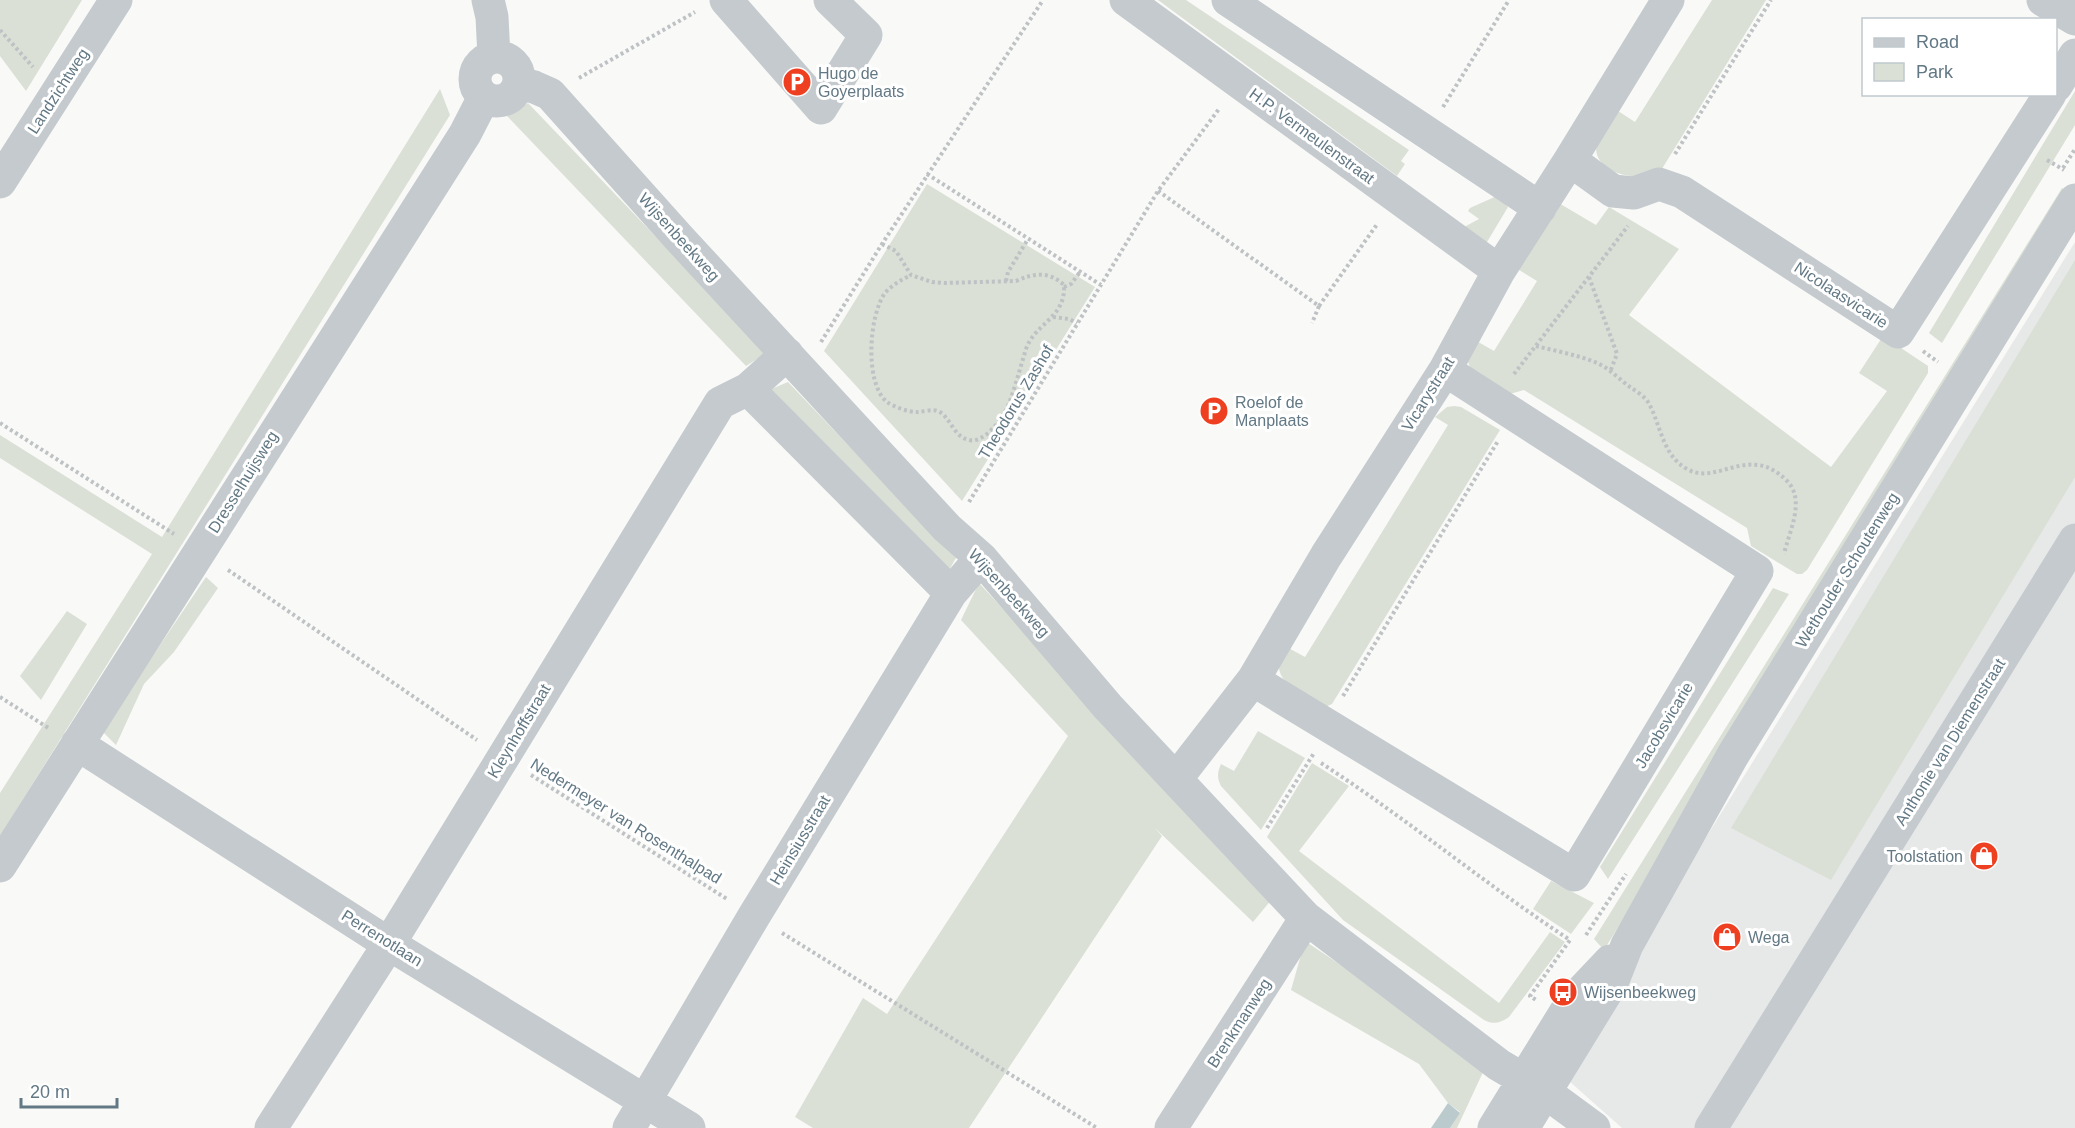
<svg xmlns="http://www.w3.org/2000/svg" width="2075" height="1128" font-family="Helvetica,sans-serif">
  <rect width="100%" height="100%" fill="#f9f9f7"/>
  <path fill="#e7e9e8" d="M2075,242V1128H1622L1560,1073Z"/>
  <path fill="#dae0d6" d="M0,0H82L26,91L0,56Z
    M1158,0H1186L1409,150L1401,161L1405,164L1397,176Z
    M1712,0H1766L1660,172C1652,173 1644,176 1636,176C1619,177 1591,164 1597,144C1600,132 1609,120 1615,109L1635,122Z
    M440,89L450,115L0,836V793L152,554L0,458V435L162,537Z
    M2075,91V125L1942,343L1929,333Z
    M528,103L767,353L746,366L507,116Z
    M927,184L1095,287L962,501L824,351Z
    M2062,188L2069,194L1604,950L1594,939Z
    M1499,195L1508,207L1484,247L1453,233L1479,219L1468,211L1470,208Z
    M1557,202L1596,225L1609,207L1679,249L1629,315L1831,467L1887,391L1859,373L1883,336L1928,366V373L1807,570L1802,574H1797L1751,546L1747,528L1524,390L1506,395L1471,370L1467,359L1473,339L1494,351L1537,281L1516,268Z
    M2075,260V477L1831,880L1731,828Z
    M788,382L928,529L957,556L948,572L769,390Z
    M1454,406L1461,407L1500,430L1332,704L1325,707C1311,698 1281,687 1279,668C1278,661 1282,652 1283,645L1305,657L1448,425L1435,417L1447,407Z
    M206,577L218,588L174,652L144,684L116,745L102,731Z
    M979,583L1272,899L1253,922L1155,828L1162,836L969,1128H813L795,1117L863,998L887,1014L1068,736L961,620Z
    M1773,588L1789,594L1608,879L1600,867Z
    M67,611L87,624L41,700L20,676Z
    M1258,731L1305,758L1261,830L1221,786C1217,778 1217,773 1221,764L1234,771Z
    M1312,763L1349,786L1299,851L1499,1003L1550,932L1565,942L1509,1017C1500,1023 1494,1025 1484,1020L1343,920L1267,837Z
    M1551,881L1594,903L1571,934L1533,909Z
    M1305,941L1436,1029L1484,1070L1457,1128H1450L1460,1112L1448,1103L1419,1064L1291,990Z"/>
  <path fill="#bbcacd" d="M1448,1103L1460,1113L1450,1128H1431Z"/>
  <g fill="none" stroke-linecap="round" stroke-linejoin="round">
    <path stroke="#bec2c4" stroke-width="4" stroke-dasharray="3 3" stroke-linecap="butt" d="M0,30L33,67
      M579,78L695,12
      M1443,107L1509,0
      M1675,154L1771,0
      M2047,160L2064,170
      M2063,168L2075,149
      M927,174L1101,285
      M1158,191L1319,306L1312,323
      M882,244L896,251L911,275L932,282L944,283L1016,281C1034,273 1049,271 1064,285C1066,318 1035,323 1026,349C1020,368 1015,388 1008,406C1003,418 984,444 969,440C954,437 951,419 940,412C933,408 924,412 917,412C908,412 894,407 887,402C864,383 869,315 885,293C892,285 901,280 911,275
      M1589,277L1617,354L1610,372
      M1006,281L1008,272L1028,239
      M1064,287L1071,284L1080,272
      M1319,306L1378,223
      M1053,317L1069,319L1077,323
      M821,342L882,244L1043,0
      M1536,346C1556,351 1578,355 1597,363C1609,368 1620,380 1630,387C1636,391 1644,396 1648,402C1661,424 1662,457 1689,470C1718,485 1750,443 1787,481C1806,500 1789,532 1784,554
      M1923,351L1938,362
      M1514,374L1628,226
      M0,423L174,534
      M969,502L1158,191L1219,109
      M228,570L477,740
      M1343,696L1498,441
      M0,697L50,729
      M1321,763C1406,818 1485,884 1570,940L1530,996L1536,1000
      M531,775L727,899
      M1267,828L1314,753
      M782,933L1097,1128
      M1586,935L1626,874"/>
    <path stroke="#c4cacd" stroke-width="33" d="M488,0L492,17L494,57
      M726,0L821,108L866,35L830,0
      M1126,0L1499,271
      M1228,0L1540,208
      M2043,0L2075,19
      M475 79a22 22 0 1 1 44 0a22 22 0 1 1-44 0Z
      M519,83L534,87L550,94L679,238L947,528L981,558L1108,707L1306,918L1499,1065L1545,1092L1594,1128
      M2056,86L2075,55
      M1570,160L1613,191L1634,193L1659,184L1682,192L1898,332L2050,94
      M0,182L116,0
      M748,389L951,593
      M1253,680L1574,875L1757,571L1445,370
      M77,744L389,944L689,1128
      M1176,779L1253,680L1326,556L1445,370L1499,271L1570,160L1668,0
      M0,866L465,134L484,97
      M271,1128L389,944L720,403L748,389L787,354
      M629,1128L754,916L951,593L981,558
      M1171,1128L1306,918
      M1494,1128L1573,1000L1610,961
      M1523,1128L1612,983L1627,945L1733,755L2075,200
      M1711,1128L2075,540"/>
  </g>
  <defs>
    <g id="parking-disc" transform="scale(1.5)"><circle r="9.5" fill="#ef3f21" stroke="#fff"/><path d="M-3.5-5.5H1a3.5 3.5 0 0 1 0 7H-1V5.5H-3.5ZM-1-3.4V-.6H.8a1.4 1.4 0 0 0 0-2.8Z" fill="#fff"/></g>
    <g id="shop-disc" transform="scale(1.5)"><circle r="9.5" fill="#ef3f21" stroke="#fff"/><path d="M-5-2.5h2.3a2.7 3.5 0 0 1 5.4 0H5L5.5 6h-11ZM-1.5-2.5h3a1.5 2.3 0 0 0-3 0Z" fill="#fff"/></g>
    <g id="bus-disc" transform="scale(1.5)"><circle r="9.5" fill="#ef3f21" stroke="#fff"/><path d="M-5-6H5V4H4V6H2V4H-2V6H-4V4H-5ZM-3.5-4V0h7V-4ZM-3.5 1.2v1.5H-2V1.2ZM2 1.2v1.5H3.5V1.2Z" fill="#fff"/></g>
  </defs>
  <g fill-rule="evenodd">
    <use href="#parking-disc" x="797" y="82"/>
    <use href="#parking-disc" x="1214" y="411"/>
    <use href="#shop-disc" x="1984" y="856"/>
    <use href="#shop-disc" x="1727" y="937"/>
    <use href="#bus-disc" x="1563" y="992"/>
  </g>
  <g text-anchor="middle" dominant-baseline="central" stroke-width="6" stroke-linejoin="round" paint-order="stroke">
    <g font-size="16" fill="#627884" stroke="#fff" text-anchor="start">
      <text x="818" y="73">Hugo de<tspan x="818" dy="18">Goyerplaats</tspan></text>
      <text x="1235" y="402">Roelof de<tspan x="1235" dy="18">Manplaats</tspan></text>
      <text x="1963" y="856" text-anchor="end">Toolstation</text>
      <text x="1748" y="937">Wega</text>
      <text x="1584" y="992">Wijsenbeekweg</text>
    </g>
    <g font-size="16" fill="#627884" stroke="#fff">
      <text transform="translate(58 91) rotate(-57)">Landzichtweg</text>
      <text transform="translate(1312 136) rotate(36)">H.P. Vermeulenstraat</text>
      <text transform="translate(679 237) rotate(48)">Wijsenbeekweg</text>
      <text transform="translate(1841 295) rotate(33)">Nicolaasvicarie</text>
      <text transform="translate(1428 394) rotate(-58)">Vicarystraat</text>
      <text transform="translate(1016 402) rotate(-59)">Theodorus Zashof</text>
      <text transform="translate(243 482) rotate(-58)">Dresselhuijsweg</text>
      <text transform="translate(1847 570) rotate(-58)">Wethouder Schoutenweg</text>
      <text transform="translate(1009 593) rotate(48)">Wijsenbeekweg</text>
      <text transform="translate(1664 725) rotate(-59)">Jacobsvicarie</text>
      <text transform="translate(519 731) rotate(-59)">Kleynhoffstraat</text>
      <text transform="translate(1950 742) rotate(-58)">Anthonie van Diemenstraat</text>
      <text transform="translate(626 821) rotate(32)">Nedermeyer van Rosenthalpad</text>
      <text transform="translate(800 840) rotate(-59)">Heinsiusstraat</text>
      <text transform="translate(382 938) rotate(32)">Perrenotlaan</text>
      <text transform="translate(1239 1023) rotate(-57)">Brenkmanweg</text>
    </g>
  </g>
  <rect x="1862" y="18" width="195" height="78" fill="#ffffff" stroke="#c0c9ce" stroke-width="1.5"/>
  <rect x="1874" y="38" width="30" height="9" fill="#c4cacd" stroke="#c0c9ce" stroke-width="1.5"/>
  <text x="1916" y="48" font-size="18" fill="#627884">Road</text>
  <rect x="1874" y="63" width="30" height="18" fill="#dae0d6" stroke="#c0c9ce" stroke-width="1.5"/>
  <text x="1916" y="78" font-size="18" fill="#627884">Park</text>
  <path d="M21 1098v9h96v-9" fill="none" stroke="#627884" stroke-width="3"/>
  <text x="30" y="1098" font-size="18" fill="#627884" stroke="#ffffff" stroke-width="4.5" paint-order="stroke">20 m</text>
</svg>
